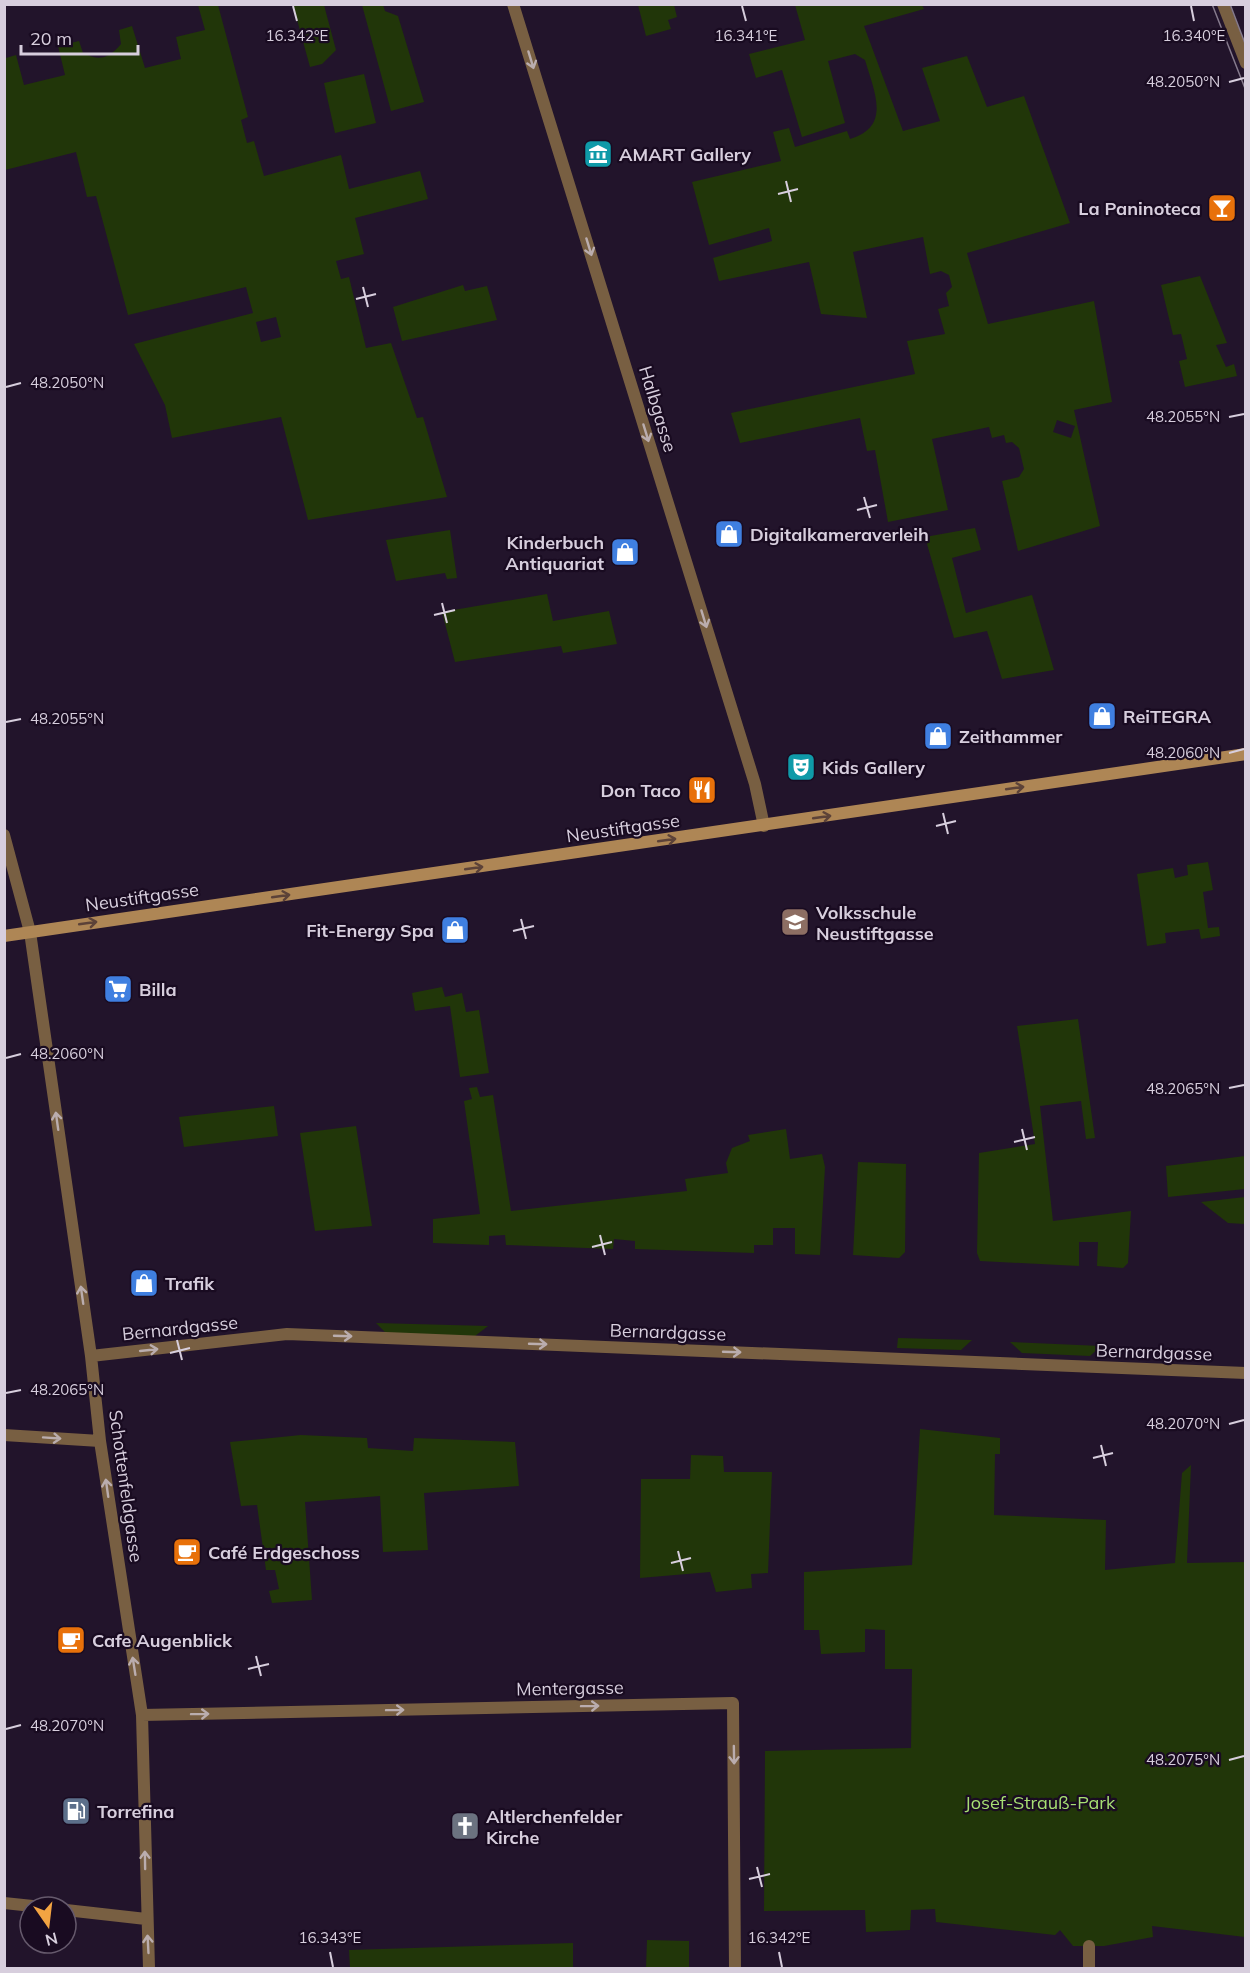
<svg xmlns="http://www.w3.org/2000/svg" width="1250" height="1973" font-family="Mulish,sans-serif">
  <rect width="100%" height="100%" fill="#22142b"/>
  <path fill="#213609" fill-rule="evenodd" d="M198,5H218L248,117L241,120L247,143L254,141L264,176L341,155L349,189L420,171L428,199L355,218L364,254L336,261L341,279L349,277L366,348L391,343L417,418L423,417L447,497L308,520L281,417L172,438L165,405L134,344L253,313L246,287L128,315L96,196L87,197L76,152L5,170L6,58L16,55L24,85L65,75L58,46L79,41L83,53C100,62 109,58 121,44L119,30L132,26L145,68L181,59L176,37L205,30ZM276,317L281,337L261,342L256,322Z
    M293,5H324L336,50L322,64L310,67Z
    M362,5H383L385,11L398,16L424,102L391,111Z
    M638,5H674L677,17L668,20L671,29L646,36Z
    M795,5H922L924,9L864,26L903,131L940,121L922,68L967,56L987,107L1024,96L1070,223L967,253L988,324L1094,301L1112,402L1074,410L1100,526L1018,551L1002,481L1019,477L1024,469L1019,448L1012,442L1006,443L1004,435L992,438L989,427L932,439L948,510L888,522L875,450L867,451L860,418L740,443L731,413L915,374L907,341L945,334L938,309L949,306L946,293L952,287L949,275L941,271L930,274L923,237L853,252L867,318L821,314L809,262L719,281L713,258L772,241L769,228L709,245L692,182L781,161L773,132L789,128L795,147L847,131L850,139C892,127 874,91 865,60L855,54L828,61L845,123L802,137L782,70L756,78L749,54L805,40ZM1057,420L1075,426L1071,438L1053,432Z
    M364,74L376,123L335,133L324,83Z
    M1200,276L1227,343L1216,345L1226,367L1234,364L1237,376L1185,387L1179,361L1187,359L1181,334L1173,335L1161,285Z
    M463,285L465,291L487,286L497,320L402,341L393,307Z
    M975,528L981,550L952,558L966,613L1032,595L1054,670L1002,679L987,631L954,638L925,537Z
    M450,530L457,578L447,579L445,573L396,581L386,540Z
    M547,594L553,621L609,611L617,644L563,653L561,646L455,662L442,612Z
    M1208,862L1213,890L1203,892L1208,928L1219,927L1220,936L1201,939L1199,929L1165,933L1166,943L1147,946L1137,874L1173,868L1175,878L1188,875L1187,865Z
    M442,987L445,997L462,993L466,1012L479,1010L489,1073L460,1077L450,1006L415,1011L412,993Z
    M1078,1019L1095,1138L1086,1139L1081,1101L1040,1106L1053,1221L1131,1211L1128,1263L1123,1268L1097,1266L1098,1242H1079V1266L980,1261L977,1253L979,1153L1035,1144L1017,1026Z
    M477,1087L480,1097L493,1095L511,1211L687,1191L685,1179L728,1173L726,1163L732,1148L750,1141L748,1135L786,1129L790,1159L822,1154L825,1167L820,1255L795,1254V1228H773V1245H754V1253L635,1249V1241L614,1239L613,1249L506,1245L505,1235L489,1236V1245L433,1243V1219L480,1214L464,1101L472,1099L469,1088Z
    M274,1106L278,1136L184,1147L179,1117Z
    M356,1126L372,1226L315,1231L300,1133Z
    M1245,1156V1189L1168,1197L1166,1166Z
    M858,1162L906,1164L905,1252L899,1258L853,1255Z
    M1245,1197V1224L1228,1223L1201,1202Z
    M376,1323L488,1326L475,1336L387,1334Z
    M898,1338L972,1340L961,1350L897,1348Z
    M1010,1342L1101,1346L1090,1356L1022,1353Z
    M920,1429L1000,1438V1454H995L994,1515L1106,1520L1105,1570L1175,1563L1182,1473L1191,1465L1187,1563L1245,1562V1937L1152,1926L1153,1937L1104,1946H1073L1060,1930L1055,1935L936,1922L935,1909L911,1910L910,1930L866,1932L865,1910L764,1911L765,1751L911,1748L912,1669H885V1630L865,1629V1652L821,1654L819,1630H804V1572L912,1565Z
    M301,1435L367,1438L368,1448L413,1451L414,1438L515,1442L519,1486L424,1493L428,1550L383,1552L380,1496L305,1502L312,1600L272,1603L269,1591L279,1589L275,1570H266L257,1505L241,1506L230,1442Z
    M691,1455L723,1456L724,1472H772L768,1573L751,1574L752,1588L716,1592L710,1572L640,1578L641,1479H690Z
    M647,1940L689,1941V1968H646Z
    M573,1943V1968H350L349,1950Z"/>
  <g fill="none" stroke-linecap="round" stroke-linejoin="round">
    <path stroke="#785f42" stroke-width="12" d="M513,4L755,784L764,826
      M1223,4L1246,63
      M4,835L30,932L91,1356L100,1441L142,1715L149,1968
      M91,1356L287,1334L1246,1373
      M4,1435L100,1441
      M142,1715L733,1703L735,1968
      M4,1903L42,1907
      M66,1910L146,1919
      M1089,1968V1946"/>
    <path stroke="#ae8655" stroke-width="12" d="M4,936L1246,754"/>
    <path stroke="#857a8c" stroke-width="1.5" d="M1212,4L1246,91
      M1230,4L1246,46"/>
  </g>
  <defs><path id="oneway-shaft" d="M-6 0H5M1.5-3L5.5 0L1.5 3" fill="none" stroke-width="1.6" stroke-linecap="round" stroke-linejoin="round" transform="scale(1.5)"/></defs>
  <g stroke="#baadae">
    <use href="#oneway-shaft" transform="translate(531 60) rotate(73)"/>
    <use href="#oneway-shaft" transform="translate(589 247) rotate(73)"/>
    <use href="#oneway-shaft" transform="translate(646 433) rotate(73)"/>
    <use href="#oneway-shaft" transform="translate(704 619) rotate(73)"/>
    <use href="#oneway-shaft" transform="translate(57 1121) rotate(-98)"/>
    <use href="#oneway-shaft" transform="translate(82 1295) rotate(-98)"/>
    <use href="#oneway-shaft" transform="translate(343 1336) rotate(2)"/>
    <use href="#oneway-shaft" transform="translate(538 1344) rotate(2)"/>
    <use href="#oneway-shaft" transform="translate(149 1350) rotate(-6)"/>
    <use href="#oneway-shaft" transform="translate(732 1352) rotate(2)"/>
    <use href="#oneway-shaft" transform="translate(52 1438) rotate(4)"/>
    <use href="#oneway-shaft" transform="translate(107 1488) rotate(-98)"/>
    <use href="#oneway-shaft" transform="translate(134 1666) rotate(-99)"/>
    <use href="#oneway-shaft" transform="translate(590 1706) rotate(-1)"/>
    <use href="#oneway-shaft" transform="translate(395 1710) rotate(-1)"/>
    <use href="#oneway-shaft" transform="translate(200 1714) rotate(-1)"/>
    <use href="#oneway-shaft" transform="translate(734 1755) rotate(89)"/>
    <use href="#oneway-shaft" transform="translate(145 1860) rotate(-91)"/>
    <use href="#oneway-shaft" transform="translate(148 1944) rotate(-93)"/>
  </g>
  <g stroke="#5c4238">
    <use href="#oneway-shaft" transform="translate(1015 788) rotate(-8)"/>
    <use href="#oneway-shaft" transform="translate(822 817) rotate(-8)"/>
    <use href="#oneway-shaft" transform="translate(667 840) rotate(-8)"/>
    <use href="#oneway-shaft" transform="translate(474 868) rotate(-8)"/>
    <use href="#oneway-shaft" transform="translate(281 896) rotate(-8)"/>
    <use href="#oneway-shaft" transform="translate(88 923) rotate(-8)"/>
  </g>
  <path fill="none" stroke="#d7cedd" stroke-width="2" d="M293,6L297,21M742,6L746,21M1191,6L1194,21M1229,82L1244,78M786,181L791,202M778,194L798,189M363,287L368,307M356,299L376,294M6,387L21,383M1229,417L1244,414M864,497L870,518M857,510L877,505M442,603L447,623M434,615L455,610M6,722L21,719M1229,753L1244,749M943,813L948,834M936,826L956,821M521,919L526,939M513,931L534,926M6,1058L21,1054M1229,1088L1244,1085M1022,1129L1027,1150M1014,1142L1035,1137M600,1235L605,1255M592,1247L612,1242M177,1340L182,1360M170,1353L190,1348M6,1393L21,1390M1229,1424L1244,1420M1101,1445L1106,1466M1093,1458L1113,1453M678,1551L683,1571M671,1563L691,1558M256,1656L261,1676M248,1669L269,1664M6,1729L21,1725M1229,1760L1244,1756M757,1867L762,1887M749,1879L770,1874M330,1952L333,1967M779,1952L782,1967"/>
  <defs>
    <g id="museum-square" transform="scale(1.5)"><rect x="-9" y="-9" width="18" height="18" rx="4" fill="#0f9aa8" stroke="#190b21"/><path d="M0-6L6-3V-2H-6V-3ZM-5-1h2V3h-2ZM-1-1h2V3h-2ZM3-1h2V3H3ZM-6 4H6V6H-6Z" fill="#fff"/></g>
    <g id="bar-square" transform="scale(1.5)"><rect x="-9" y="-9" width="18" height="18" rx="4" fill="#e8710a" stroke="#190b21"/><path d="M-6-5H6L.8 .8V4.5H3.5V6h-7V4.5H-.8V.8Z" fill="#fff"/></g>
    <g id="shop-square" transform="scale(1.5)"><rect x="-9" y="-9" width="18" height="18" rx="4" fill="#3f7fe0" stroke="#190b21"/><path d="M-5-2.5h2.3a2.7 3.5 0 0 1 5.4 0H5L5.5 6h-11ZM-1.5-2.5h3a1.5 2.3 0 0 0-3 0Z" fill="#fff"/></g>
    <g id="theatre-square" transform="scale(1.5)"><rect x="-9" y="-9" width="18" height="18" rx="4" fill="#0f9aa8" stroke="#190b21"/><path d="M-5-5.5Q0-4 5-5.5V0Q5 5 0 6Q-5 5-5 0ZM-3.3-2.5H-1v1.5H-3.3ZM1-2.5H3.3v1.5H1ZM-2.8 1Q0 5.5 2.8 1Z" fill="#fff"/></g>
    <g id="restaurant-square" transform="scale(1.5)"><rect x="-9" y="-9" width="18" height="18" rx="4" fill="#e8710a" stroke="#190b21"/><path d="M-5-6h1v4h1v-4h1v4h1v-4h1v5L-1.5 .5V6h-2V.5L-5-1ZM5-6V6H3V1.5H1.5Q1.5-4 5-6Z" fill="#fff"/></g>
    <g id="school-square" transform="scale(1.5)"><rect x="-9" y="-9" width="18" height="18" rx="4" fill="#8d6e63" stroke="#190b21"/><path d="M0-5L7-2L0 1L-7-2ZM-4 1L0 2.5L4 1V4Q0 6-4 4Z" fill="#fff"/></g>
    <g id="supermarket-square" transform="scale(1.5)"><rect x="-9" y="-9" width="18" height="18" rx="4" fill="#3f7fe0" stroke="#190b21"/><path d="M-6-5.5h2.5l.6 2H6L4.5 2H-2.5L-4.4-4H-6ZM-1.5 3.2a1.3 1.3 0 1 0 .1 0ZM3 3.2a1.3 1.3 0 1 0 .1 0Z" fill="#fff"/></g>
    <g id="cafe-square" transform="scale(1.5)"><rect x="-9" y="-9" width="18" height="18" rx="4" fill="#e8710a" stroke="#190b21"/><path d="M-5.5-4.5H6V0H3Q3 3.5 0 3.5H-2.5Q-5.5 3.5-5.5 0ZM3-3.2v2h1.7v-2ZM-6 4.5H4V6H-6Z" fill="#fff"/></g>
    <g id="fuel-square" transform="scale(1.5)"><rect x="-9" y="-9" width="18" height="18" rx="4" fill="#5c6f8a" stroke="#190b21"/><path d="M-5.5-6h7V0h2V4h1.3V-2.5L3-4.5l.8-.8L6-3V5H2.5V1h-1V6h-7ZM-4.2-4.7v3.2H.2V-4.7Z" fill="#fff"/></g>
    <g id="church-square" transform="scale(1.5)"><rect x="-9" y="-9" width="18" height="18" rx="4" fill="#6b7280" stroke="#190b21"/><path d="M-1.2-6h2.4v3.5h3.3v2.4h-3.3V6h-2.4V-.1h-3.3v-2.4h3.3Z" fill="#fff"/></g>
  </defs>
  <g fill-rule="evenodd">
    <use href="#museum-square" x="598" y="154"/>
    <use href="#bar-square" x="1222" y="208"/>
    <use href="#shop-square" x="729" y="534"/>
    <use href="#shop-square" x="625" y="552"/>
    <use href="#shop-square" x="1102" y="716"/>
    <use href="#shop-square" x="938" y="736"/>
    <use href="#theatre-square" x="801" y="767"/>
    <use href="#restaurant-square" x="702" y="790"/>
    <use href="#school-square" x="795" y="922"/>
    <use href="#shop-square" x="455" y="930"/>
    <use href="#supermarket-square" x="118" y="989"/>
    <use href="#shop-square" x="144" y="1283"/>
    <use href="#cafe-square" x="187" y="1552"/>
    <use href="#cafe-square" x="71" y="1640"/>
    <use href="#fuel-square" x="76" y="1811"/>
    <use href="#church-square" x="465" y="1826"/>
  </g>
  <g text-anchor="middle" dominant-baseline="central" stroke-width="4.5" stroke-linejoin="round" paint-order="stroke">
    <g font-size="18" font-weight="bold" fill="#d7cedd" stroke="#190b21" text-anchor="start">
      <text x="619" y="154">AMART Gallery</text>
      <text x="1201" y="208" text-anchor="end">La Paninoteca</text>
      <text x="750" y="534">Digitalkameraverleih</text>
      <text x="604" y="542" text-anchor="end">Kinderbuch<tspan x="604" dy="21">Antiquariat</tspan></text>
      <text x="1123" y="716">ReiTEGRA</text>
      <text x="959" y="736">Zeithammer</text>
      <text x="822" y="767">Kids Gallery</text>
      <text x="681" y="790" text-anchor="end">Don Taco</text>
      <text x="816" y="912">Volksschule<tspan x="816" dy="21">Neustiftgasse</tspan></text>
      <text x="434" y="930" text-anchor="end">Fit-Energy Spa</text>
      <text x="139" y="989">Billa</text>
      <text x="165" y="1283">Trafik</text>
      <text x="208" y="1552">Café Erdgeschoss</text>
      <text x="92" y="1640">Cafe Augenblick</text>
      <text x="97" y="1811">Torrefina</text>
      <text x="486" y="1816">Altlerchenfelder<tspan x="486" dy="21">Kirche</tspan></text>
    </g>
    <g font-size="18" fill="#d7cedd" stroke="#190b21">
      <text transform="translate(658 409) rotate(73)">Halbgasse</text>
      <text transform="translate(623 828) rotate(-8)">Neustiftgasse</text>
      <text transform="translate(142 897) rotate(-8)">Neustiftgasse</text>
      <text transform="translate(180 1328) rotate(-6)">Bernardgasse</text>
      <text transform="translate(668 1332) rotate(2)">Bernardgasse</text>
      <text transform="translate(1154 1352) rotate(2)">Bernardgasse</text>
      <text transform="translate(126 1486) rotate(82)">Schottenfeldgasse</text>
      <text transform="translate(570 1688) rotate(-1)">Mentergasse</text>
    </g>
    <g font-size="18" fill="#a7df73" stroke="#190b21">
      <text x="1040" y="1802">Josef-Strauß-Park</text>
    </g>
  </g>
  <g font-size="15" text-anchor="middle" fill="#d7cedd" stroke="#190b21" stroke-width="4.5" stroke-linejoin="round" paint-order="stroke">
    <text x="297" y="41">16.342°E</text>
    <text x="746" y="41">16.341°E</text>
    <text x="1194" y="41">16.340°E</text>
    <text x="1183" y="87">48.2050°N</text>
    <text x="67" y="388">48.2050°N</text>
    <text x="1183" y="422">48.2055°N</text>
    <text x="67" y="724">48.2055°N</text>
    <text x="1183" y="758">48.2060°N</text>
    <text x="67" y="1059">48.2060°N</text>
    <text x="1183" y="1094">48.2065°N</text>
    <text x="67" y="1395">48.2065°N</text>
    <text x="1183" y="1429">48.2070°N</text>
    <text x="67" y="1731">48.2070°N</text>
    <text x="1183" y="1765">48.2075°N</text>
    <text x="330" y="1943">16.343°E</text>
    <text x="779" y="1943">16.342°E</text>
  </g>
  <rect width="1250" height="1973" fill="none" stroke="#d7cedd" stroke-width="12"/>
  <g transform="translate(48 1925) rotate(166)"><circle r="28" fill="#190b21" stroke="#65596c" stroke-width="1.5"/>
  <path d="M0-4.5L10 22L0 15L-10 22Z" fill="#f3a442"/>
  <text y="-9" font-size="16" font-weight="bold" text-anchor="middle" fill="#d7cedd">N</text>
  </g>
  <path d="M21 45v9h117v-9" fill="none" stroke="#d7cedd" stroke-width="3"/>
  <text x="30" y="45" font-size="18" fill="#d7cedd" stroke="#190b21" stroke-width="4.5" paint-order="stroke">20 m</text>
</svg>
